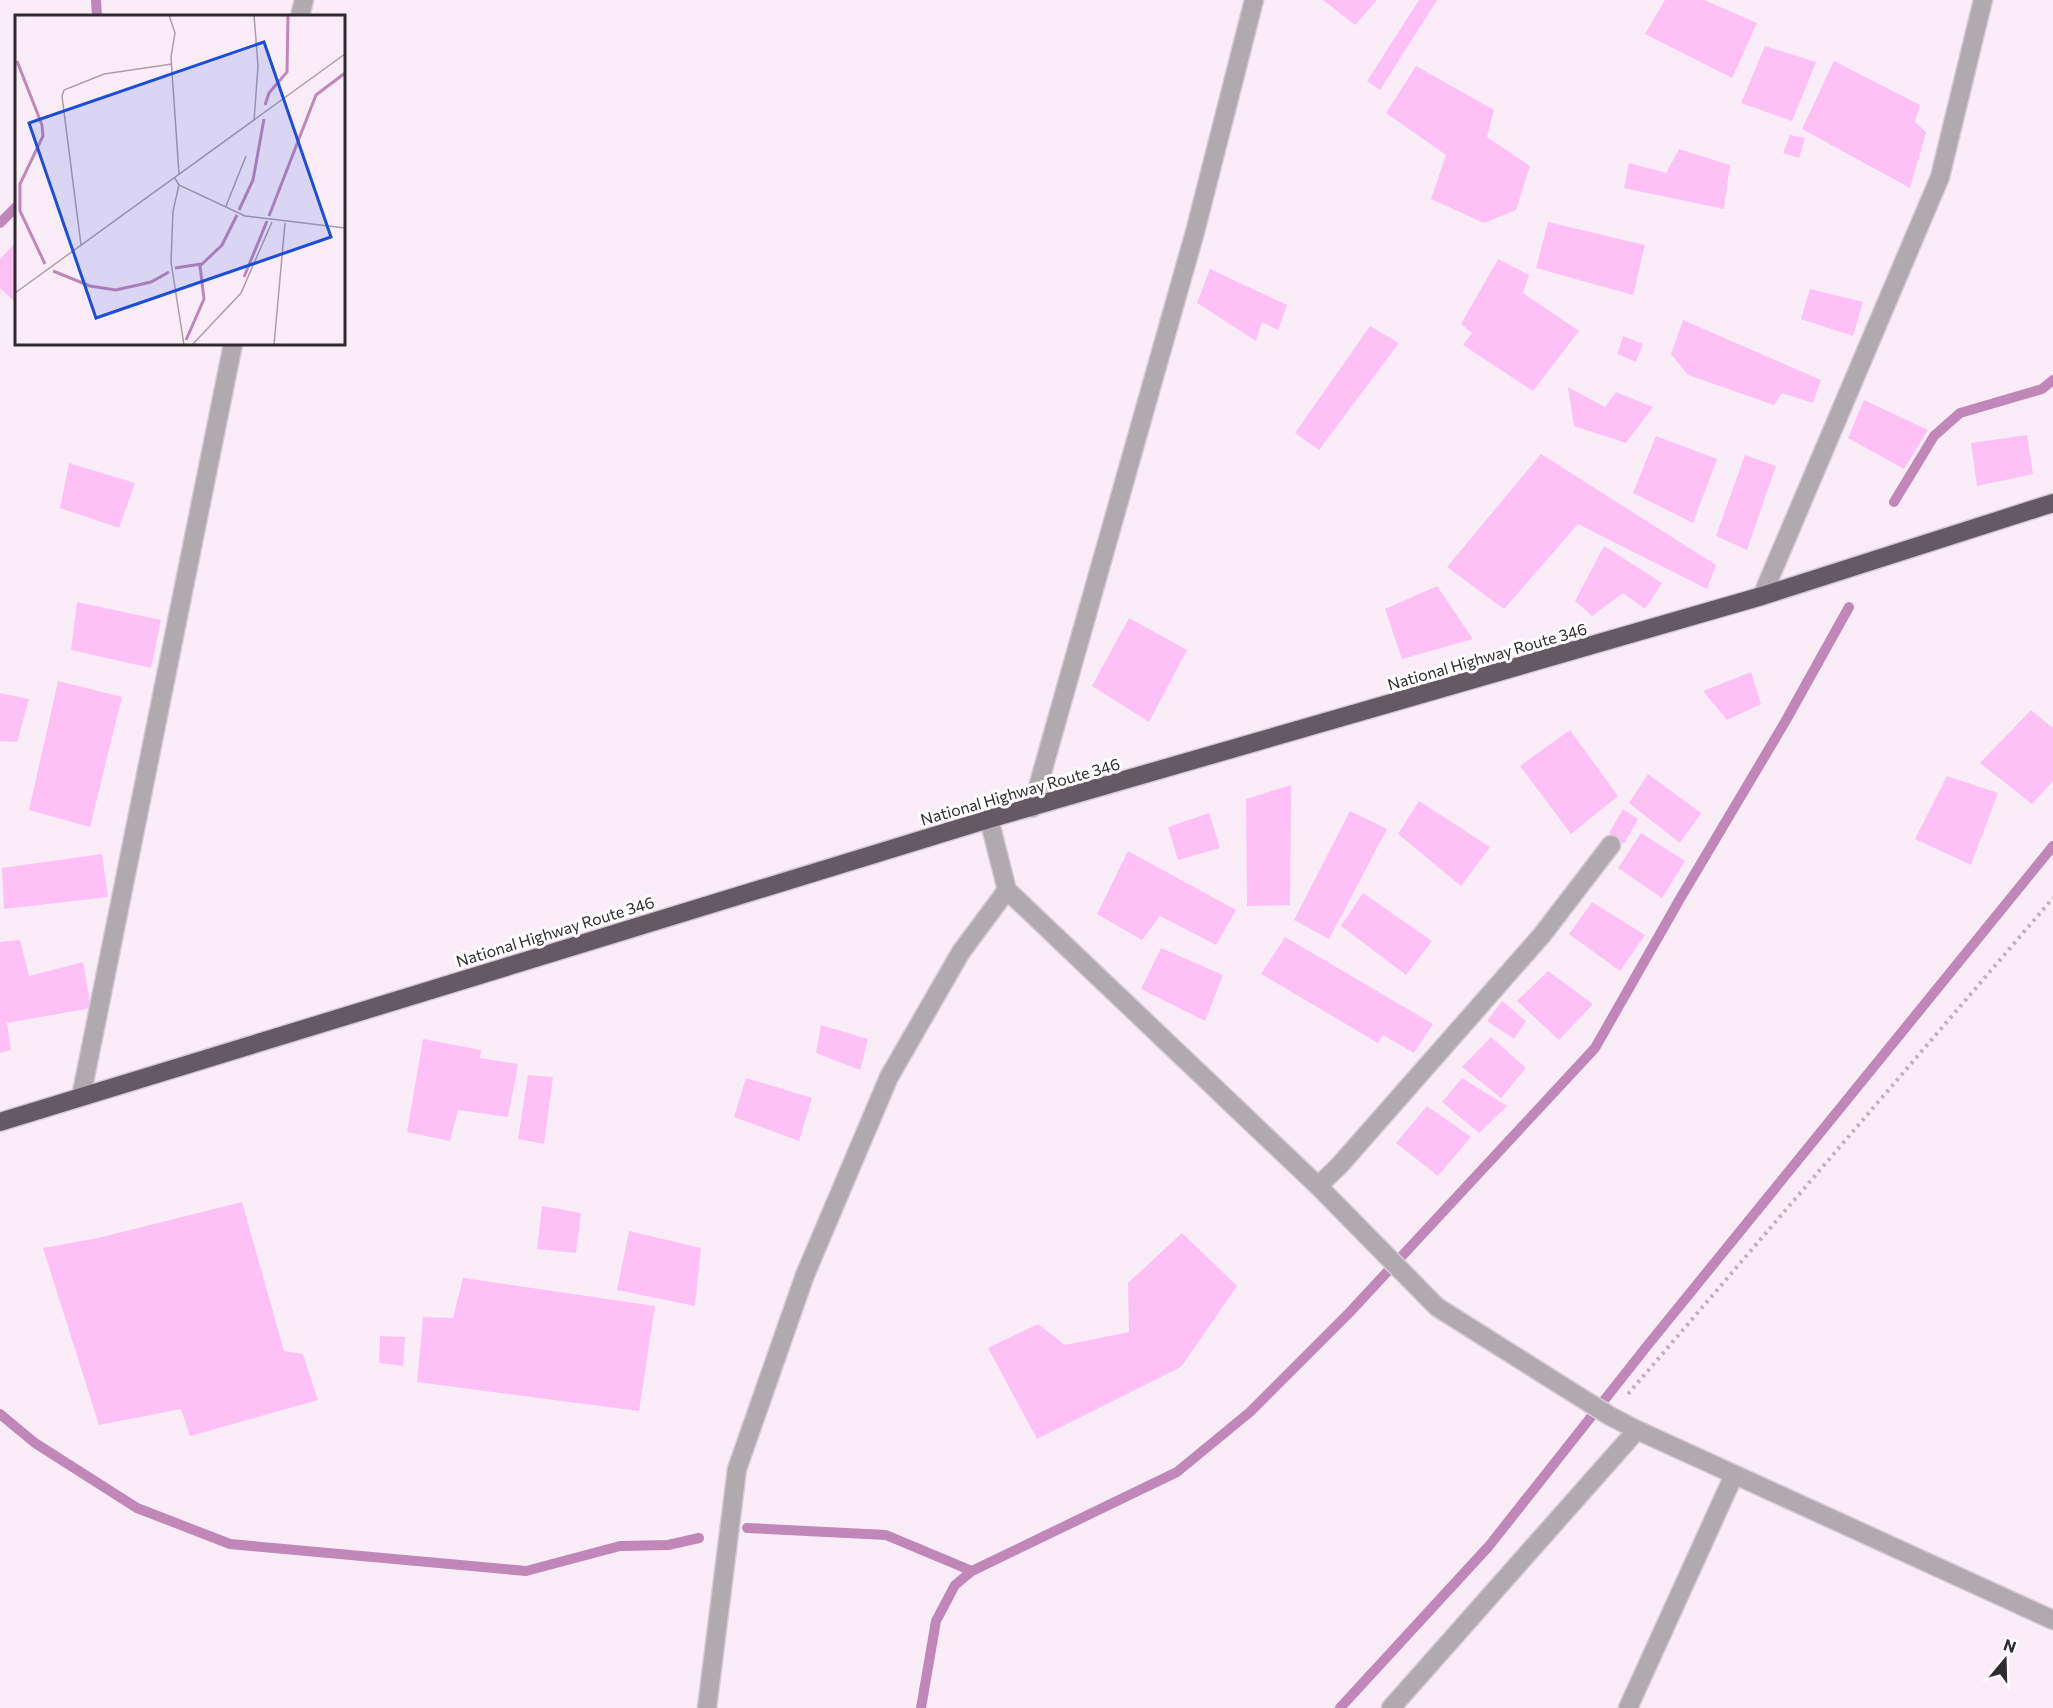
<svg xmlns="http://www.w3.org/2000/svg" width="2053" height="1708" font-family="Commissioner,sans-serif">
  <rect width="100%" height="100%" fill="#fbedf8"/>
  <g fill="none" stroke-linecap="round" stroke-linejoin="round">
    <path stroke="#c087b8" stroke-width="10" d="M96,0L97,16
      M0,223L16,207
      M1894,502L1934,436L1960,413L2042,389L2053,380
      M0,1414L35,1443L137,1508L230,1544L526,1571L620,1546L668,1545L699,1538
      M747,1528L886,1535L972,1571
      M921,1708L936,1621L955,1585L972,1571L1177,1472L1250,1412L1349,1313L1595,1048L1681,897L1785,722L1849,607
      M1340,1708L1489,1546L1647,1346L2053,846"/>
  </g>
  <path fill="#fec1f5" d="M1323,0H1377L1355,25Z
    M1419,0H1437L1380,90L1367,81Z
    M1665,0H1704L1757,23L1732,78L1645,34Z
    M1765,46L1816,62L1792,121L1741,103Z
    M1834,61L1920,105L1915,122L1926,132L1910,188L1802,129Z
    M1416,66L1494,110L1487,137L1530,166L1516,210L1484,223L1431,199L1446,155L1386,113Z
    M1790,135L1805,138L1799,158L1783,153Z
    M1679,149L1730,165L1724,209L1624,188L1629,163L1666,173Z
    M1548,222L1645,245L1633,295L1536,268Z
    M16,242V303L0,288V259Z
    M1498,259L1529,275L1523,293L1579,331L1533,391L1463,345L1472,333L1461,324Z
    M1210,269L1287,305L1278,330L1262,322L1256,341L1197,303Z
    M1810,289L1863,302L1853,336L1801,319Z
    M1683,320L1821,380L1813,403L1782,393L1774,405L1688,375L1671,354Z
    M1370,326L1399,343L1319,450L1295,433Z
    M1623,336L1643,344L1636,362L1617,354Z
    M1568,387L1605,407L1616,392L1653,407L1626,443L1574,426Z
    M1864,400L1928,430L1904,469L1848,438Z
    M2027,435L2033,474L1977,486L1971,443Z
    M1656,436L1717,459L1693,523L1633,493Z
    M1541,454L1716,565L1707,589L1578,524L1504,609L1447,567Z
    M1745,455L1776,466L1747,550L1716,536Z
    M69,463L135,483L119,528L60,508Z
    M1604,546L1662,583L1645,609L1623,593L1592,616L1575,601Z
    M1437,586L1473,639L1402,659L1385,609Z
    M77,602L161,620L151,668L71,650Z
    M1129,618L1187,650L1149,722L1092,686Z
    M1751,672L1761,704L1727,720L1703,691Z
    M58,681L122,697L90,827L29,810Z
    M0,693L29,699L17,742L0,741Z
    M2031,710L2053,728V781L2032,804L1980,763Z
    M1570,730L1618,796L1571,834L1520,766Z
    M1648,774L1701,813L1680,843L1629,803Z
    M1947,776L1998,793L1971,865L1915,839Z
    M1291,785L1290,905L1247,906L1246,799Z
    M1419,801L1490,847L1461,886L1398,834Z
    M1623,809L1638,819L1624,844L1609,833Z
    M1350,811L1387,829L1329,939L1294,920Z
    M1209,813L1220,848L1178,860L1168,827Z
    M1641,833L1685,861L1662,898L1618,868Z
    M1128,851L1236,910L1216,945L1160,916L1142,940L1097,914Z
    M102,854L108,897L4,909L2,868Z
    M1363,893L1432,941L1406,975L1341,926Z
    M1592,902L1645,935L1620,971L1569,934Z
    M1285,937L1433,1024L1414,1053L1383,1035L1378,1043L1261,974Z
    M20,940L29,976L83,962L91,1008L7,1023L11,1050L0,1053V942Z
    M1161,948L1223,975L1205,1021L1141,989Z
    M1548,971L1593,1004L1559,1040L1517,1001Z
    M1502,1001L1526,1021L1514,1039L1487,1021Z
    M821,1025L868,1039L860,1070L816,1053Z
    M1491,1037L1526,1068L1501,1098L1462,1067Z
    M423,1039L481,1050L480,1058L518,1064L508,1117L458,1110L450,1141L407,1132Z
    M528,1075L553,1077L544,1144L518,1139Z
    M746,1078L812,1098L799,1141L734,1117Z
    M1462,1078L1507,1106L1479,1133L1442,1102Z
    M1427,1106L1471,1137L1438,1176L1396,1143Z
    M242,1202L284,1351L303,1354L318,1400L190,1436L181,1409L99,1425L43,1248L98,1238Z
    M542,1206L581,1213L576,1253L537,1249Z
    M629,1231L701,1248L695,1306L617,1290Z
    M1182,1233L1237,1286L1181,1367L1037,1439L988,1348L1038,1324L1065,1345L1129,1332L1128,1283Z
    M463,1278L655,1306L639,1411L417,1382L423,1317L453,1318Z
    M380,1336L405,1337L403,1366L379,1363Z"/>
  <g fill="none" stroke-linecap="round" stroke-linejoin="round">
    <g stroke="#d6cad4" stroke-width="21">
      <path id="minor" d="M300,16L304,0
        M1762,596L1940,177L1983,0
        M1032,808L1195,232L1254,0
        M989,819L1007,890L1318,1186L1437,1307L1610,1416L1637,1430L2053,1620
        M81,1097L233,344
        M1318,1186L1339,1166L1542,935L1611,845
        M707,1708L737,1469L805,1275L889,1077L961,952L1007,890
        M1391,1708L1637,1430
        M1628,1708L1734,1475"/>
    </g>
    <g stroke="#d6cad4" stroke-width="21">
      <path id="highway" d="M0,1122L989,819L1762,596L2053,503"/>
    </g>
    <path stroke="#beb3bb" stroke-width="4" stroke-dasharray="3 4.5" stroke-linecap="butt" d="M1628,1394L2053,898"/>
    <use href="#minor" stroke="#b0aaaf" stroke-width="18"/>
    <use href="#highway" stroke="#655963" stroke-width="18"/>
  </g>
  <g text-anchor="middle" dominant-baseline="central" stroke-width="6" stroke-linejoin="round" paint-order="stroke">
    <g font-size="16" fill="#302b2f" stroke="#fff">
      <text transform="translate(1487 656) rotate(-16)">National Highway Route 346</text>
      <text transform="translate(1020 791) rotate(-16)">National Highway Route 346</text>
      <text transform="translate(555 931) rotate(-17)">National Highway Route 346</text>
    </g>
  </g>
  <g transform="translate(15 15)">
    <rect width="330" height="330" fill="#fbedf8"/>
    <path fill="none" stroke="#c087b8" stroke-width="3" d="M2,46L27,110L28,121L5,169V196L30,249M250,90L254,78L272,57L273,0M224,195L238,165L249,104M254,201L301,80L330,58M160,253L186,249M38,256L75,271L101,275L136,267L154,257M229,262L252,206M171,325L189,284L185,251L207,230L222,200"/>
    <path fill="none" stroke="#aa9fa8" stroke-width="1.5" d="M154,0L160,18L156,42L164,159M239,106L243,51L239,0M159,162L164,170L230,201L330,213M164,170L158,196L156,247L169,330M211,191L231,141M66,230L47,81L49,75L89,59L157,49M0,278L330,39M177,330L226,278L257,207M259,330L270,208"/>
    <path fill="#1d4ed8" fill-opacity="0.15" stroke="#1d4ed8" stroke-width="3" d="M249,27L316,222L81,303L14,108Z"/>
    <rect width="330" height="330" fill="none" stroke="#302b2f" stroke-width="3"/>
  </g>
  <g transform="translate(2005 1660) rotate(19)" stroke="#ffffff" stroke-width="4.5" paint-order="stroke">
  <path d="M0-4.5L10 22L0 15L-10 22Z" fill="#302b2f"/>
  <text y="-9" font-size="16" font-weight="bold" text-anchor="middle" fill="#302b2f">N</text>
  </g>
</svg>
